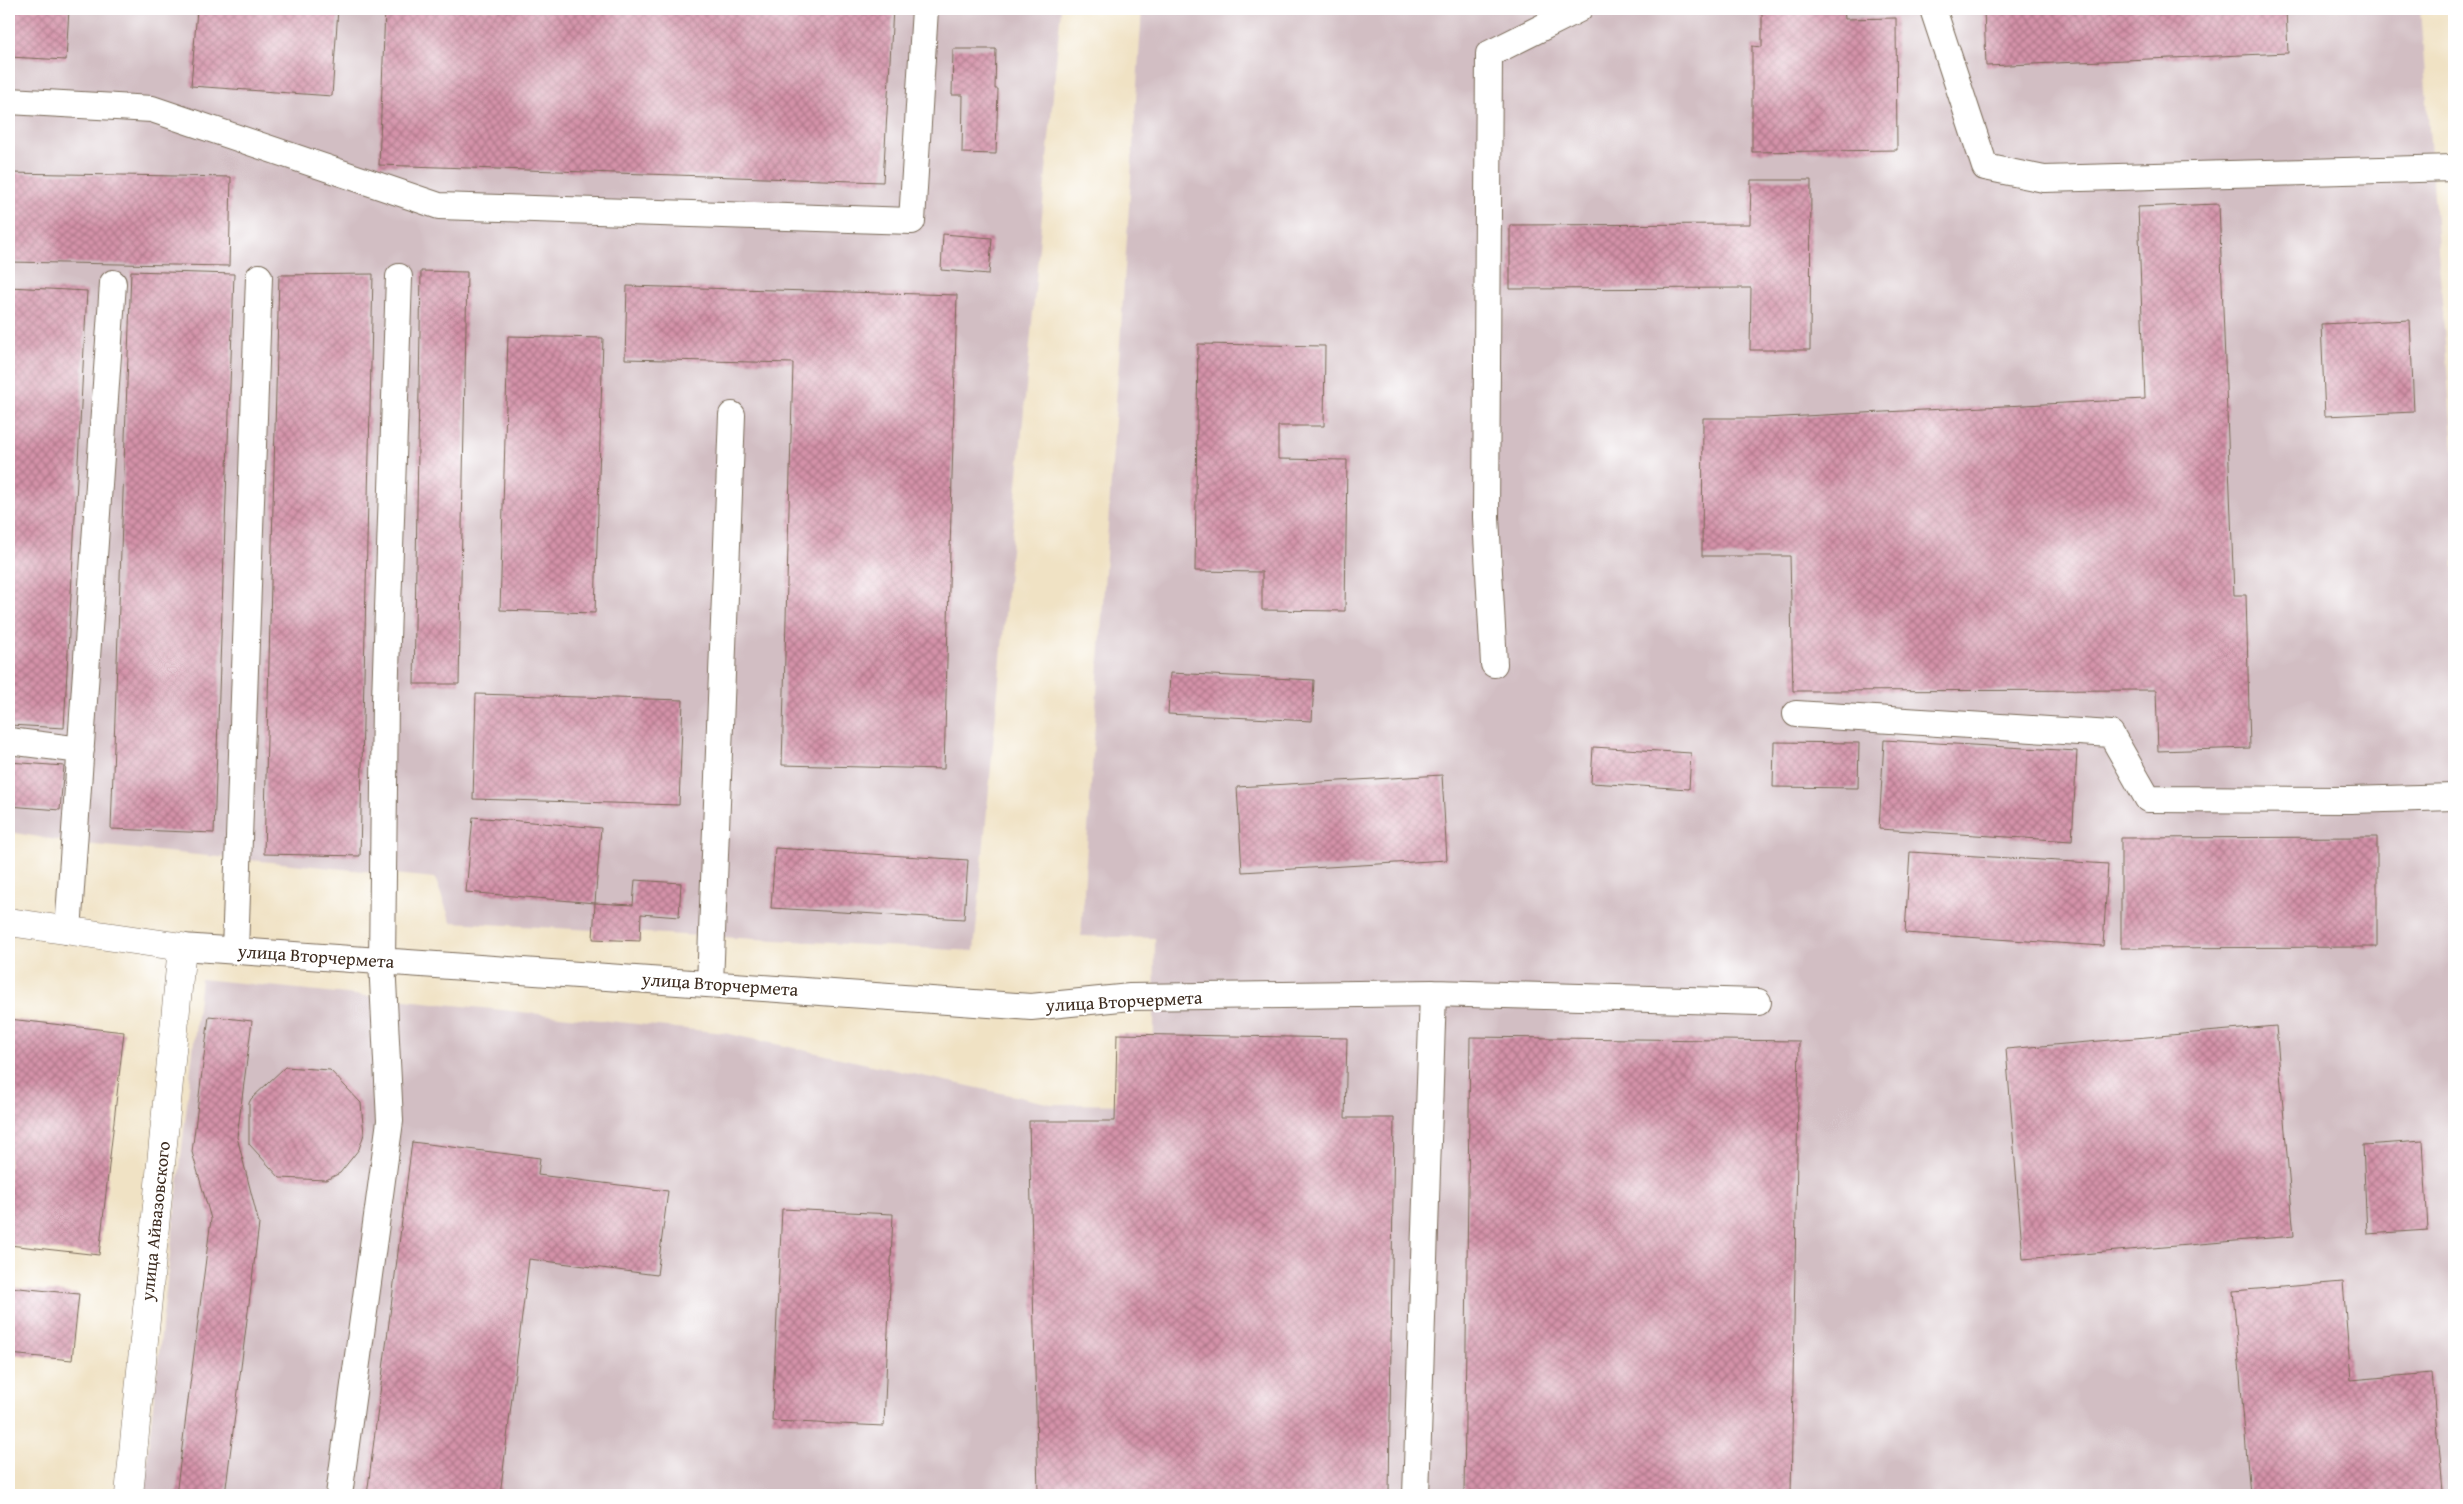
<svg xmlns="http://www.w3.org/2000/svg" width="2463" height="1504" font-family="'Gentium Book Plus',serif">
  <defs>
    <pattern id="building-cross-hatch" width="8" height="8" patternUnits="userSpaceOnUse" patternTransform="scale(1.25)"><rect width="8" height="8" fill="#d492a9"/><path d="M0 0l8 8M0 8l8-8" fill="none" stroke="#ad7789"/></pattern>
  </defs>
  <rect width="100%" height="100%" fill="#fff"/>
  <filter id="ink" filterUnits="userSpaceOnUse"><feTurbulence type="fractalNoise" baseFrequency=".02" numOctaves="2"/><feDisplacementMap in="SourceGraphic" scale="10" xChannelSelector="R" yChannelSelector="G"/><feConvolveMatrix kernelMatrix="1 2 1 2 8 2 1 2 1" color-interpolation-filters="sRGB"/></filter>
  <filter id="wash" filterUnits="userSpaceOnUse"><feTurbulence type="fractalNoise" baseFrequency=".0096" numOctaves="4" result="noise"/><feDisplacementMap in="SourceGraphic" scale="20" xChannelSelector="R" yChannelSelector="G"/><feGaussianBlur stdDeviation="1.12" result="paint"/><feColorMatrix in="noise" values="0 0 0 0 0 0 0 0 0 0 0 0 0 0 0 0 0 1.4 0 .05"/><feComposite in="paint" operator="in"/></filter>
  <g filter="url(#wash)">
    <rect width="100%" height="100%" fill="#f0e2c4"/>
    <path fill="#d2bec3" d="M9,9H1061L974,951L451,922L435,878L74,843L9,832Z
      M1142,9H2420L2454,461V1495H143L201,979L725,1033L1051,1104L1153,1105L1155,938L1081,936Z"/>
    <g id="blocks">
      <path fill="url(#building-cross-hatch)" d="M9,9H69L66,60L9,57Z
        M197,9H338L332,96L191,86Z
        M385,9H893L883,182L379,165Z
        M1762,9H1844L1845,19L1896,18L1897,150L1752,152V46L1762,47Z
        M1984,9H2286L2288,53L1986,66Z
        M953,49H996L995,89H998L996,154L962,153L963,95H952Z
        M9,173L231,177L229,266L9,262Z
        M1751,180H1811L1810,350H1750L1751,288L1510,289V225L1750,224Z
        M2219,204L2234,595H2246L2250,748L2158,751L2156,690L1793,691L1790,556H1702L1703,418H1764L2145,399L2138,207Z
        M943,234L992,238L989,274L941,270Z
        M131,271L234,274L214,833L111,829Z
        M421,271L467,272L459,684H414Z
        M373,274L360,856L264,854L279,275Z
        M627,286L957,295L944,769L782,765L793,363L625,359Z
        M9,287L87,291L64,728L9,725Z
        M2410,320L2414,412L2325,416L2321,324Z
        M508,336L603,338L595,613L500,610Z
        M1198,344L1325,346L1324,426H1278V459L1347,460L1345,611L1262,610V572L1195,571Z
        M1170,673L1314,680L1312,721L1168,714Z
        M476,694L683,700L679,805L473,799Z
        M1884,740L2077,751L2072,841L1879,829Z
        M1774,742L1859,743L1858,788L1773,787Z
        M1593,747L1691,753L1689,789L1591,783Z
        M9,762L64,766L60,810L9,806Z
        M1442,775L1447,860L1242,872L1237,787Z
        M473,817L601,828L595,903L633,905L635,880L681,883L679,917L641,914L640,941L593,939L595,903L466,892Z
        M2377,837V947L2121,948V838Z
        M775,848L968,860L964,919L771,908Z
        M1910,852L2108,864L2103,946L1905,933Z
        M209,1016L252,1021L237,1137L259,1224L225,1495H176L211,1219L192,1152Z
        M9,1019L124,1032L99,1255L9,1245Z
        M2276,1026L2294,1236L2023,1259L2006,1049Z
        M1117,1034L1347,1038L1345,1118H1394L1389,1495H1108L1038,1493L1029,1121H1115Z
        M1470,1037L1799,1041L1791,1495H1464Z
        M285,1067L330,1070L361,1103L364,1134L359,1149L340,1173L326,1180L280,1178L249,1144V1103L251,1099Z
        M2423,1141L2428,1230L2367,1234L2363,1145Z
        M412,1142L540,1158L538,1175L668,1191L657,1275L529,1259L500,1495H367Z
        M782,1209L893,1214L884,1426L772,1421Z
        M2343,1282L2351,1380L2432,1373L2442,1492L2407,1495H2250L2233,1291Z
        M9,1287L79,1294L72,1360L9,1354Z"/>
    </g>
  </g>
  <g filter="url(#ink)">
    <use href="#blocks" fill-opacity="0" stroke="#7a6a58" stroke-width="1"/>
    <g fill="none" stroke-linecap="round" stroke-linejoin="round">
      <g stroke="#7a6a58" stroke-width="28">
        <path id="lane" d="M1933,9L1985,167L2044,179L2454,168
          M9,101L152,109L439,206L912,221L925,9
          M1494,664L1486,517L1489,54L1579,9
          M1796,714L2111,734L2148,799L2350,800L2454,797
          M9,741L81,750
          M68,931L113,283
          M182,947L1031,1007L1130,997L1433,993L1758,1002
          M235,950L259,277
          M710,984L732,415
          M339,1495L390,1121L382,961L385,700L399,277
          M1416,1495L1433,993"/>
      </g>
      <g stroke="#7a6a58" stroke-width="29">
        <path id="street" d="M9,922L182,947L129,1495"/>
      </g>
      <use href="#lane" stroke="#fff" stroke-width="26"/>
      <use href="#street" stroke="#fff" stroke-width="28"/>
    </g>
  </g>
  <g text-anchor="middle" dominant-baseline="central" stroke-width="4.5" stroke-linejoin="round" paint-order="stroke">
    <g font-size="18" fill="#3b2a1e" stroke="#fff">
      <text transform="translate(316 956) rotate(4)">улица Вторчермета</text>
      <text transform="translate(720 984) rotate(4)">улица Вторчермета</text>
      <text transform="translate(1124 1001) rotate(-3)">улица Вторчермета</text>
      <text transform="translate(155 1221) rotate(-84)">улица Айвазовского</text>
    </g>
  </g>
  <rect width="2463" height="1504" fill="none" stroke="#fff" stroke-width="30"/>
</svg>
